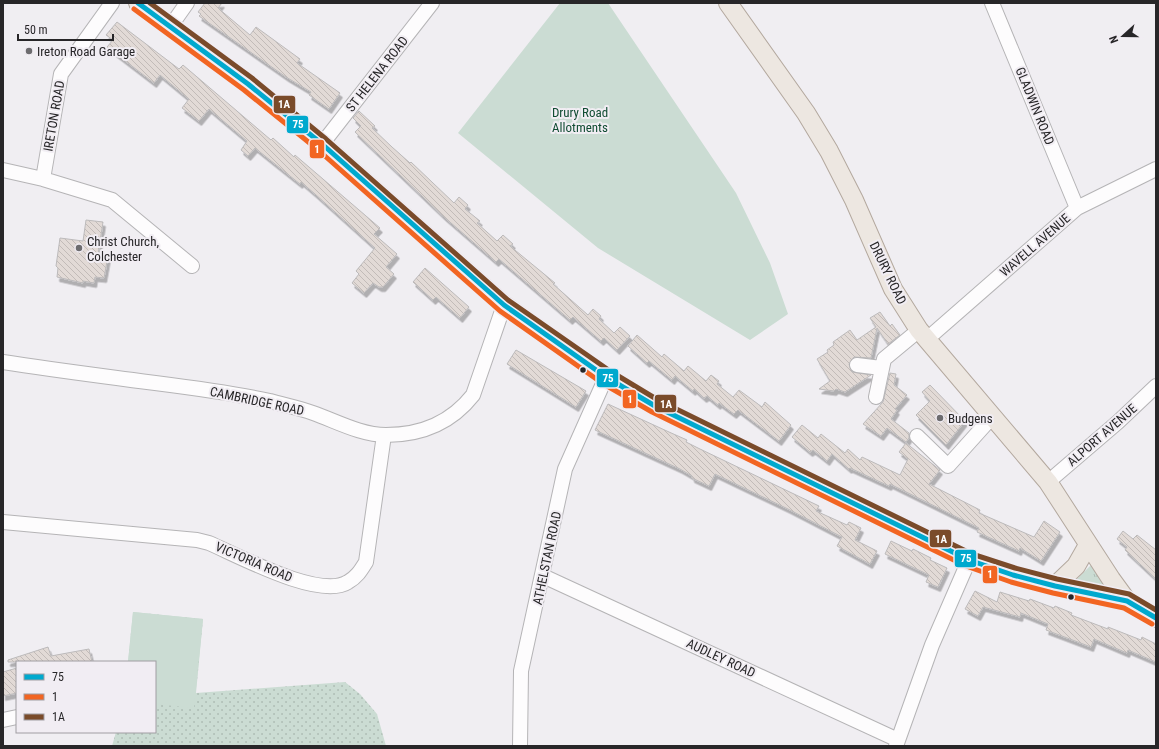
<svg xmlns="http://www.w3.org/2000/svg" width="1159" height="749" font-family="'Roboto Condensed',sans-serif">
  <defs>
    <pattern id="grass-tufts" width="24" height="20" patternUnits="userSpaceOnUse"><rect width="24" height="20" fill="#cbdcd3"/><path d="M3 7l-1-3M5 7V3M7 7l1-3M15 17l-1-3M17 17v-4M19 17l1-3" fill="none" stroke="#aebdb5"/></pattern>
    <pattern id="park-dots" width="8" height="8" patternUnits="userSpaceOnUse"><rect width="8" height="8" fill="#cbdcd3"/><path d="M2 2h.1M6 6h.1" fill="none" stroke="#aebdb5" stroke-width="1.8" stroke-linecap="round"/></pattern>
    <pattern id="building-back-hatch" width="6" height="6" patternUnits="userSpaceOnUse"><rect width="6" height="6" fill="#e2dad6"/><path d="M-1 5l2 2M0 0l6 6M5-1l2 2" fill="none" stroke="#c2bbb8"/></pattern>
    <filter id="shadow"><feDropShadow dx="2.5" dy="4.5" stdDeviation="0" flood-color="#0004"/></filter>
  </defs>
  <rect width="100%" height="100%" fill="#f0eef2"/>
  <path fill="url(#grass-tufts)" d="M1091,565L1109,592L1075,581Z"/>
  <path fill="url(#park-dots)" d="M133,612L203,619L196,693L345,682L360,694L377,714L386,746H112L116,732H155V662H128Z"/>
  <path fill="#cbdcd3" d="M560,3H608L736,193L770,263L788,314L750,340L598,248L458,133Z
    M133,612L203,619L194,708L155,704V662H128Z"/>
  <path fill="url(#building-back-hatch)" stroke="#bcbabb" filter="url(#shadow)" d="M205,3H222L218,8L250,35L256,27L300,59L297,63L340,93L329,109L309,95L311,92L286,77L199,16L201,14L198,12Z
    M117,22L179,69L183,65L271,140L273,138L294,157L295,155L380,228L374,234L397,254L386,267L394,274L383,287H379L373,283L364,293L352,283L359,274L356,271L375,248L315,194L301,182L300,184L255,148L248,156L241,150L247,141L209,109L199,121L182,108L189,99L160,75L154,83L107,47L113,40L106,35Z
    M359,111L375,126L372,128L392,147L410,163L411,162L454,203L459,197L468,205L465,209L480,221L477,223L497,241L503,235L513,244L510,246L555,283L553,284L588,315L593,309L601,316L599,319L614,333L620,327L630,336L617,350L604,338L601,341L573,317L570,320L499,259L496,262L443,216L355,132L361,126L353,118Z
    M86,220L103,222L98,255L108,256L104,278L95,277L94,283L83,281V283L57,277L58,268L56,266L60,238L83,241Z
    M425,268L469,307L460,318L436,297L433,300L413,282Z
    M880,312L890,326L892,324L900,335L888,344L877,328L871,358L854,357L849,364L852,372L871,375L845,392L836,389L834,391L819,389L830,381L817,359L828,352L827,350L834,345L833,342L850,330L857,340L876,327L870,318Z
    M637,335L662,357L664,354L684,371L688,366L706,381L711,375L719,381L717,384L733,397L739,390L762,407L765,402L791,425L779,441L738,410L734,414L719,403L718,405L707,396L704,398L694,389L693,391L675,376L672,380L649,361L647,363L628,346Z
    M516,350L586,391L576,407L507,364Z
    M890,373L896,374L894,385L907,395L895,409L897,410L891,419L909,433V438L906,442L887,428L881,436L863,424L883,402Z
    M930,385L965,421L946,445L916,415L930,401L922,392Z
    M608,404L669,432L687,440L686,442L700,449L819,506L816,511L847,525L849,522L861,528L855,540L877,551L870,564L837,546L842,537L788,509L715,474L709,486L692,478V476L680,469L595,430Z
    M802,425L818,438L821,434L845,453L848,449L860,460L862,457L900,475L908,459L899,452L906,443L940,470L929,484L980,510L979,513L1034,537L1044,521L1060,532L1041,561L1020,548L1019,551L977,532L979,528L890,484L889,486L850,468L849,469L832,454L827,461L813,450L810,452L792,437Z
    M1123,531L1133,539L1137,535L1156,550V579L1125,550L1127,547L1117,539Z
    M891,541L912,551L913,549L931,558L930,560L947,568L938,587L926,582L929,575L885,554Z
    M975,591L997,602L1000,592L1029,601L1030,599L1054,608L1055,606L1072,613L1071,615L1108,629V627L1141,640L1142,637L1156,644V662L1128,650L1127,653L1094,639L1091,647L1062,636L1046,630L1048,624L1021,613L1020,617L983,607L978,616L965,609Z
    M48,647L51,656L89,649L92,662H8V660Z
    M17,668V693L3,696V672Z"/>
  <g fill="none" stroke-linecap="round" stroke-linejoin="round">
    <g stroke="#b5b4b6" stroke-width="16">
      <path id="minor" d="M992,3L1077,208
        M170,27L187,3
        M322,144L432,3
        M3,170L43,179L61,74L112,3
        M43,179L112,200L192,266
        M926,340L1077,208L1156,169
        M3,362C41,368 79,373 117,378C168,385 219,390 270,401C284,405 299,408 313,413C336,421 361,435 386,435C421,435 451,423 473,395L504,305
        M857,365L881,368
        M876,397L884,359L919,330
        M917,436L948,466L992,417
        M1048,482L1118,422L1156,386
        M3,522L197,540L209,543C239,556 320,600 348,582C357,577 361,570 366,562L384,435
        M543,576L898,740
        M3,720L17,717
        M520,746L521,671L565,469L606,377
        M896,746L932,645L969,560"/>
    </g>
    <g stroke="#b3a89e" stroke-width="20">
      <path id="major" d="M138,3L248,84L322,144L504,305L606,377L655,406L706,431L969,560L1013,575L1055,586L1127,601L1156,618
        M728,3L806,113L829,151L854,200L893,289L919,330L1048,482L1111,579L1127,601
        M1055,586L1076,566L1088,545"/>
    </g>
    <use href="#minor" stroke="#fdfcfd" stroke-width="14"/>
    <use href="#major" stroke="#ede7e1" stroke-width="18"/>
    <g stroke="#f1edf3" stroke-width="8">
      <path id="bus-1" d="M138,3L248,84L322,144L504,305L606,377L655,406L969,560L1013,575L1055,586L1127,601L1156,618"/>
    </g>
    <g stroke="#f1edf3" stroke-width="8">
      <path id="bus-2" d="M134,9L244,90L317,149L500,311L602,383L652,412L966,566L1011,582L1053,593L1124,608L1152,624"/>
    </g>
    <g stroke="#f1edf3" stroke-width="8">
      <path id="bus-3" d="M150,3L252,78L326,139L508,300L610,371L658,400L972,554L1015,568L1057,579L1129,594L1156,610"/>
    </g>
    <use href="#bus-1" stroke="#00a9ce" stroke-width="5"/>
    <use href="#bus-2" stroke="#f26522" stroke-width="5"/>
    <use href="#bus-3" stroke="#7a4b2a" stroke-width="5"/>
  </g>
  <g fill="#6d6c6f" stroke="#f1edf3" stroke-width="1.5">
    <circle cx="29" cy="51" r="4"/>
    <circle cx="79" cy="248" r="4"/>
    <circle cx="940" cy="418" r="4"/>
  </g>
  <g fill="#272628" stroke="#f1edf3" stroke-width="1.5">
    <circle cx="583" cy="370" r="3.5"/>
    <circle cx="1071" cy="597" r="3.5"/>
  </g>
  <g text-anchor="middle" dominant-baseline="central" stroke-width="4" stroke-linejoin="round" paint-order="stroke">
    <g font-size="13" fill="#272628" stroke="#f1edf3" text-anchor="start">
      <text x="37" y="51">Ireton Road Garage</text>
      <text x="87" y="241">Christ Church,<tspan x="87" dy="15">Colchester</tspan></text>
      <text x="948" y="418">Budgens</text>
    </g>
    <g font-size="13" fill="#272628" stroke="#f1edf3">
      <text transform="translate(377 74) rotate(-52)">ST HELENA ROAD</text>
      <text transform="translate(1035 106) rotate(68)">GLADWIN ROAD</text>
      <text transform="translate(54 116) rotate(-80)">IRETON ROAD</text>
      <text transform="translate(1035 245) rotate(-41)">WAVELL AVENUE</text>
      <text transform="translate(888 273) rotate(64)">DRURY ROAD</text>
      <text transform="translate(257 401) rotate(12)">CAMBRIDGE ROAD</text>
      <text transform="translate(1102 435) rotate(-41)">ALPORT AVENUE</text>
      <text transform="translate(547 558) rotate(-78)">ATHELSTAN ROAD</text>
      <text transform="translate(254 562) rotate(23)">VICTORIA ROAD</text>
      <text transform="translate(721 658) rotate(25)">AUDLEY ROAD</text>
    </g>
    <g font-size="13" fill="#104c32" stroke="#f1edf3">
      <text x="580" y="112">Drury Road<tspan x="580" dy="15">Allotments</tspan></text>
    </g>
  </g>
  <g stroke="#f1edf3" stroke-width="1.5">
    <rect x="273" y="95" width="23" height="19" rx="4" fill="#7a4b2a"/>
    <rect x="286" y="115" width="23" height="19" rx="4" fill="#00a9ce"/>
    <rect x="309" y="139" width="16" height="20" rx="4" fill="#f26522"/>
    <rect x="596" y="368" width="23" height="20" rx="4" fill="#00a9ce"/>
    <rect x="622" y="389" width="15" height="20" rx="4" fill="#f26522"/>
    <rect x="654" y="394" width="23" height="19" rx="4" fill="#7a4b2a"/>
    <rect x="929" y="529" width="23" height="19" rx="4" fill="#7a4b2a"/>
    <rect x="954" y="549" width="23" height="19" rx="4" fill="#00a9ce"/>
    <rect x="982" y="565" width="16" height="19" rx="4" fill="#f26522"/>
  </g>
  <g font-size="11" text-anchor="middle" font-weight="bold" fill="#fff">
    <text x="284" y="108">1A</text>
    <text x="298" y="128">75</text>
    <text x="317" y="153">1</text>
    <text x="608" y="382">75</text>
    <text x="630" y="403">1</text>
    <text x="666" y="408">1A</text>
    <text x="941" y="543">1A</text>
    <text x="966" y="562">75</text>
    <text x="990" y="578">1</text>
  </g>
  <rect width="1159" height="749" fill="none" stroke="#272628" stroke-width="8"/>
  <rect x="16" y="661" width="140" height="72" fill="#f1edf3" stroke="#a09da2"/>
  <rect x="24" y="674" width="20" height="6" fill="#00a9ce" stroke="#a09da2"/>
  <text x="52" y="681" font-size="12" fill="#272628">75</text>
  <rect x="24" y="694" width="20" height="6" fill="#f26522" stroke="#a09da2"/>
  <text x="52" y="701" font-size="12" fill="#272628">1</text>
  <rect x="24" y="714" width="20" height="6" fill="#7a4b2a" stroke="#a09da2"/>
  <text x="52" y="721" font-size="12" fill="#272628">1A</text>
  <g transform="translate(1123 36) rotate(249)" stroke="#f1edf3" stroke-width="3" paint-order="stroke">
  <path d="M0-3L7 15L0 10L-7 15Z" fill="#272628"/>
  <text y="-6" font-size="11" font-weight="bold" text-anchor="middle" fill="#272628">N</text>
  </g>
  <path d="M18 34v6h95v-6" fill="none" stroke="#272628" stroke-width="2"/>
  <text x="24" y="34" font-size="12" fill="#272628" stroke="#f1edf3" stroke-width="3" paint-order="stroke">50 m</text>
</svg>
